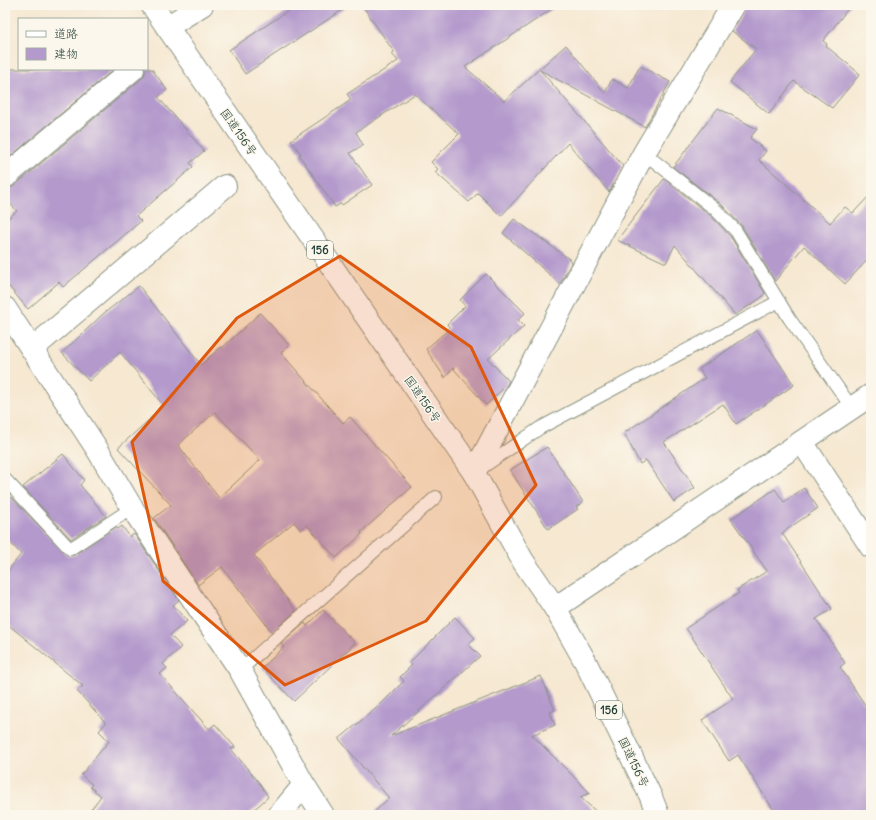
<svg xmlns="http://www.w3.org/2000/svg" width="876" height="820" font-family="Delius,'Klee One',sans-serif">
  <rect width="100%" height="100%" fill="#fbf7ec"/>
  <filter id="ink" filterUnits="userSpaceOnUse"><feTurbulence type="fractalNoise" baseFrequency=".025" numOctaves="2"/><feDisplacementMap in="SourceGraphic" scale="8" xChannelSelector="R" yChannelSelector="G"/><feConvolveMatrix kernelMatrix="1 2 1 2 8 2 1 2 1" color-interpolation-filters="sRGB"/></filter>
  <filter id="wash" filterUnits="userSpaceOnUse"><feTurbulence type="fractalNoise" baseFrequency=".012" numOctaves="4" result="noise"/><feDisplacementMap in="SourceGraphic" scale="16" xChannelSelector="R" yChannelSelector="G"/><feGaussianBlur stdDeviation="0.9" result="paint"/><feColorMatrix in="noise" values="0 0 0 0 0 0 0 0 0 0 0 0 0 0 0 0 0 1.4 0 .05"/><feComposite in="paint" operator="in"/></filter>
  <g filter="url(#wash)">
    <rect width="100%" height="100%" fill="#f6e8d1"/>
    <g id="blocks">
      <path fill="#b399cc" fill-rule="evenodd" d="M297,5H350L245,74L229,50Z
        M362,5H558L465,67L504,101L566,45L605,93L612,79L628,88L640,66L670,82L645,127L540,70L623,166L609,192L568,143L501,216L478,193L469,202L435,172L438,169L431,162L459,134L415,94L356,132L363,145L350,153L372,185L342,205L340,204L335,207L299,155L301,154L291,140L351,100L347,94L398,61L392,54L394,52Z
        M745,5H851L823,41L827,44L826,46L860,74L832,108L794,81L769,114L730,82L756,49L732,31L744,11Z
        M5,69H114L5,161Z
        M145,69H152L167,90L158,97L204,151L190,163L193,167L136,216L141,221L63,287L59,282L28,309L5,282V221L17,211L5,198V189L13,187L141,79L145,74Z
        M718,108L757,129L750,138L766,151L759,160L830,223L845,207L853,213L871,194V256L845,284L804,246L775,281L742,226L721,204L673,167Z
        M664,179L711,216L730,236L765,293L761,298L735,315L675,245L666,263L617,240Z
        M514,219L572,261L560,284L503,233Z
        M486,274L525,313L518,320L524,326L488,359L509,381L506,386L486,405L453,368L445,378L426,349L450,328L447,324L465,306L460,300Z
        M139,286L201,365L221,347L222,348L260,313L289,345L281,353L343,423L350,417L412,487L361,532L362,534L336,558L307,525L301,530L294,522L254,555L296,611L272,632L222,567L198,585L154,518L171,505L118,448L164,406L120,352L89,381L62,353L103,314ZM215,412L260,460L219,498L178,445Z
        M757,330L794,385L736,424L723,404L664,442L695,488L674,502L646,460L640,464L624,433L705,378L699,369Z
        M547,447L583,502L576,507L578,509L548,529L510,470Z
        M63,454L84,480L80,485L106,516L71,539L23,487Z
        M804,488L818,508L782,533L832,609L816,619L845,663L840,667L871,714V815H777L738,755L729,761L702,720L733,699L686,628L739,593L737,590L767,571L731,519L775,489L784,502Z
        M11,497L68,556L74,555L116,527L118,529L122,526L130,537L134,534L179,600L173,605L187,621L170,635L181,647L163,664L167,668L160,674L209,729L215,724L235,747L231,749L261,785L268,797L248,815H87L101,796L90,787L92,784L81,775L109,741L99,731L106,723L77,691L83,686L5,622V575L21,554L5,537V502Z
        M323,610L355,643L294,701L262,668L284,647L281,644L305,623L307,626Z
        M455,617L475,638L468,644L480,656L391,736L541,676L555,710L550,712L555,725L532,735L590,793L580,797L600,815H371L389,798L339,739L380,705L404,681L400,677L412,665L409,663Z"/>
    </g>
  </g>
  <g filter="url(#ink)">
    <use href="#blocks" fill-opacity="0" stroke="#8a9282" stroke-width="1"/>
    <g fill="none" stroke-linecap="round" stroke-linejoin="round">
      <g stroke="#8a9282" stroke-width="14">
        <path id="lane" d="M644,153L716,210L736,231L789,318L852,408
          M480,469L540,428L779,301
          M5,479L70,549L132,508
          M240,670L436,497"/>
      </g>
      <g stroke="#8a9282" stroke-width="24">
        <path id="street" d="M167,27L202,5
          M5,177L133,69
          M5,308L97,449L132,508L240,670L304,785L323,815
          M32,349L225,186
          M802,442L871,547
          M474,473L644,153L733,5
          M279,815L304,785"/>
      </g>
      <g stroke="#8a9282" stroke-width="24">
        <path id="secondary" d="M555,608L871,395"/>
      </g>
      <g stroke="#8a9282" stroke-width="24">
        <path id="highway" d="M152,5L474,473L523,561L555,608L585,661L651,797L658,815"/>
      </g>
      <use href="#lane" stroke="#fff" stroke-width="12"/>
      <use href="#street" stroke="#fff" stroke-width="22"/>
      <use href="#secondary" stroke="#fff" stroke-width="22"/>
      <use href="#highway" stroke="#fff" stroke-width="22"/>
    </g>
  </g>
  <path fill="#de580e" fill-opacity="0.2" stroke="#de580e" stroke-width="3" stroke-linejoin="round" d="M340,256L471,347L536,485L426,621L285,685L163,581L132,442L237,318Z"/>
  <g text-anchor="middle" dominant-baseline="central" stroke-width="3" stroke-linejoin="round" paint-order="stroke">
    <g fill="#fbf7ec" stroke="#61756b" stroke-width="1">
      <rect x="307" y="241" width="26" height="18" rx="3"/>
      <rect x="596" y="701" width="26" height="18" rx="3"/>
    </g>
    <g font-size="11" font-weight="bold" fill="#1f3d34">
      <text x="320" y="250">156</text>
      <text x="609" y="710">156</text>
    </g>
    <g font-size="12" fill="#1f3d34" stroke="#fbf7ec">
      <text transform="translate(239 132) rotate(55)">国道156号</text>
      <text transform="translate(423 399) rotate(55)">国道156号</text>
      <text transform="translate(634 762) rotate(64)">国道156号</text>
    </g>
  </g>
  <rect width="876" height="820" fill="none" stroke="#fbf7ec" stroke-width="20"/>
  <rect x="18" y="18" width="130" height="52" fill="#fbf7ec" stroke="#a3ada2"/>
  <rect x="26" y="31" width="20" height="6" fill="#ffffff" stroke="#a3ada2"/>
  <text x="54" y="38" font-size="12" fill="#1f3d34">道路</text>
  <rect x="26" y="48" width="20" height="12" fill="#b399cc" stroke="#a3ada2"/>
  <text x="54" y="58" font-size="12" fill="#1f3d34">建物</text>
</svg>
